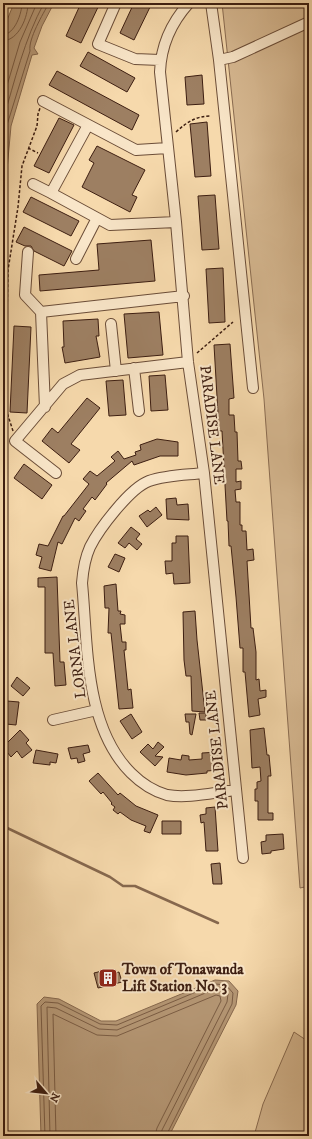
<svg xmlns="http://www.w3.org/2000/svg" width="312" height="1139" font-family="'IM FELL DW Pica',serif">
  <rect width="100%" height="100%" fill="#f6d9ac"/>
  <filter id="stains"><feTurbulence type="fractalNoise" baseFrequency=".005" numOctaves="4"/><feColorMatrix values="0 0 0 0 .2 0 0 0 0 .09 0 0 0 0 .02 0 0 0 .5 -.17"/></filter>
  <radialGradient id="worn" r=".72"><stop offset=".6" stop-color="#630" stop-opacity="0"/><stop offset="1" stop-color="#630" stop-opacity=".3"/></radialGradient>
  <path fill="#d7b992" stroke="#8a6c52" d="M222,3H309V886L300,888L264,399Z
    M294,1032L309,1042V1136H254L263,1104Z"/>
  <path fill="#b79977" stroke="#86684e" d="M14,3H54L42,26L34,48L38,54L32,55L11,126L3,214V30Z
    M215,980L229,981L238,991L236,1005L169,1136H41L37,1004L44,997L59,999L101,1021H116Z"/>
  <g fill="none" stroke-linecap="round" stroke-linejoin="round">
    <path stroke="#7a5c44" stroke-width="1" d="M3,35C15,34 22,13 22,3
      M3,41C19,40 28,17 28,3
      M3,99L20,42L37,3
      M3,120C15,80 24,40 44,3
      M3,177L7,125L30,51C28,39 43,14 49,3
      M45,1136L41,1006L45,1002L58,1003L100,1024L117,1025L215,984L226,985L233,993L232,1004L166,1136
      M50,1136L47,1007L56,1008L99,1029L117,1030L215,989L224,990L228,994L227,1002L162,1130L161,1136
      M56,1136L53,1014L97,1035L117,1036L216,995L220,996L221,1001L157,1128L155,1136"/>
    <path stroke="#86684e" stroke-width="2.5" d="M3,826L110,877L123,886H135L218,923"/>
  </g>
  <path fill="#9d7f62" stroke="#3d1e11" d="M81,3H100L81,43L66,36Z
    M134,3H152L134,40L120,33Z
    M88,52L135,78L127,92L80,66Z
    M57,71L139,115L132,130L49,85Z
    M202,75L204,104L187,105L185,77Z
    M59,118L74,125L49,173L34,166Z
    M207,122L211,176L195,177L190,124Z
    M97,146L145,170L132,195L137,197L130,212L82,187L94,163L89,160Z
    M215,195L219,249L202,250L198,196Z
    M31,197L79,221L71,236L23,212Z
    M24,227L72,251L64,266L34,251L31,246H25L16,242Z
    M151,240L155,281L40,291L39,275L99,270L97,244Z
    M223,268L225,322L209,323L206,269Z
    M159,312L163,355L128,358L124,314Z
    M98,319L99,336H96L100,357L65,363L62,347H64L63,321Z
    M14,326L31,327L27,413L10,412Z
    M230,344L234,398L229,399V415H234L235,432H237L238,461H241L242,469H236V482L241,481V489L235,490L236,502H240V525H242V531H246L247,550L253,549L254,560L247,561L251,628H253L256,652V680L259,679L260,691L266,690V697L258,699L260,715L249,717L245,672H243V648H240L236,597L231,546H229L228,521H227L222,431H219L214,345Z
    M165,375L168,410L151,411L149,376Z
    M123,380L126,415L109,416L106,381Z
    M87,398L100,408L71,444L80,450L69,463L42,441L52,428L58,433Z
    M157,439L178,442V456H160L134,465L132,461L106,483L107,484L95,500L92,497L83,509L86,511L79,521L75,518L62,544L58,542L51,571L39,568L42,557L36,555L39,544L48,546L63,516H64L89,484L83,479L90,471L97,476L115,461L111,457L118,451L124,459L136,455L135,452L141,450L140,445Z
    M24,464L52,485L42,499L14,478Z
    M176,498L177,505L188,504L189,520L167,519L166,499Z
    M156,507L162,515L147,527L139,516L148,510L150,512Z
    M131,527L140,534L136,539L142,544L137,550L129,543L125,548L118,543Z
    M176,536H188L190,583L174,584L173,573L166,574L165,561H172V543H176Z
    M115,554L125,558L119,572L108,567Z
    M57,577L60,662H64L66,685L55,686L53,653H45V587H38V578Z
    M116,584L118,611H121L120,614L125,615V624H120L122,642H126V650H124L128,690L131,689L133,708L119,709L111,633H108L109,608H105L104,586Z
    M195,611L197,640L205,712L192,711L191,676H186L184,660L183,612Z
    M17,677L30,688L23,696L11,686Z
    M7,701L19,702L16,725L6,724L7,716L3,715V708L6,709Z
    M199,713H206V720H200Z
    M131,714L142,732L132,739L120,721Z
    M185,714H196L192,735L190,734L189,722H186Z
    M264,728L267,755H269L271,776H268V813H273V820H258V801H255V789H257V782L261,781L260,767L252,768L250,730Z
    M20,730L29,740L26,743L32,750L22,758L17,751L11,757L3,747Z
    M158,742L164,747L155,756L163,757L155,766L140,752L148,744L153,749Z
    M88,745L90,752L83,754L85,761L78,763L77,758L71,759L68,748Z
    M36,750L58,754L56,763L50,762V765L33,763Z
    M218,752L219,770L207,771V773L186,775L167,772L169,758L181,760L182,755L189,756V760L202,759V753Z
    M98,773L118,795L120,793L136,806L158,815L150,833L144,831L146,826L131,820L120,812L118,814L113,810L115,807L111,804L112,803L103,792L101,794L89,781Z
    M215,807L218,851H206L204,822L201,823L200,815L206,814V808Z
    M162,821H181V834H162Z
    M283,834L284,849L271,851V853L262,854L261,842L266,841V835Z
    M220,863L222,884H213L211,864Z
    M106,970L108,975L119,972L122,982L98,988L94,973Z"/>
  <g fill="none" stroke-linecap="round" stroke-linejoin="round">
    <g stroke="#6b4d38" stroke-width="12">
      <path id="minor" d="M116,3L98,44L135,59L160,60
        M189,3C171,23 161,45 160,72L176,222L188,362L204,473L243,858
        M211,3L219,60L233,57L309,22
        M219,60L253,388
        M43,101L136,150L168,148
        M88,125L51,193L110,225L176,222
        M33,184L51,193
        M28,252L25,295L41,312L45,407
        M76,259L97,218
        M41,312L184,296
        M111,324L116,371
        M134,368L139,411
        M56,473L15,441L63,384L80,375L188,362
        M204,473C186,475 166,475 149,481C130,488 99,529 90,547C85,558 83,570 82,583C88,644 84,726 131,773C141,783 153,791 167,795C188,799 215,792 236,790
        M53,720L97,710"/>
    </g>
    <path stroke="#3d1e11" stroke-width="1.5" stroke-dasharray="3 2" stroke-linecap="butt" d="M176,132C187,122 196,116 211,116
      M28,148L38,153
      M197,353L233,322
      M13,431L5,406L8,270L18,207L22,166L37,126L38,114L40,108"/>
    <use href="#minor" stroke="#f9e6c9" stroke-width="10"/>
  </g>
  <defs>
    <g id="building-square" transform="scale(1)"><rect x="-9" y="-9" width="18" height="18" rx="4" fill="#8f2418" stroke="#f9e6c9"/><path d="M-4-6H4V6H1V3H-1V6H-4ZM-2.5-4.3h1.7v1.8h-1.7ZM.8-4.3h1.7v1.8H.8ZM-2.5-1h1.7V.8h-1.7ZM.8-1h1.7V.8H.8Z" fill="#fff"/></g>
  </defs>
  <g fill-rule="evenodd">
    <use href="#building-square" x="108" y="978"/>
  </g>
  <g text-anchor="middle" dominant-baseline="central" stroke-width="4" stroke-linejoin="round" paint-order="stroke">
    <g font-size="15" fill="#3d1e11" stroke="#f9e6c9">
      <text transform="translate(212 425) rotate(83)">PARADISE LANE</text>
      <text transform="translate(75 649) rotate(-97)">LORNA LANE</text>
      <text transform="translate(217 750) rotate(-96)">PARADISE LANE</text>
    </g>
    <g font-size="15" font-weight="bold" fill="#3d1e11" stroke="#f9e6c9" text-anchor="start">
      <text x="122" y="969">Town of Tonawanda<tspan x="122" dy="17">Lift Station No. 3</tspan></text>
    </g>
  </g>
  <rect width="312" height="1139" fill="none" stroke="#f6d9ac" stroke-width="16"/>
  <rect x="4" y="4" width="304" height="1131" fill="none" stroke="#3d1e11" stroke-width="2"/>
  <rect x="8" y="8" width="296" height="1123" fill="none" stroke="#3d1e11"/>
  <g transform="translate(46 1093) rotate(118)" stroke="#f9e6c9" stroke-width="3" paint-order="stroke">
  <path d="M0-3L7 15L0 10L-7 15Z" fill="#3d1e11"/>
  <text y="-6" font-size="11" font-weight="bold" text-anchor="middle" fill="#3d1e11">N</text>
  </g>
  <rect width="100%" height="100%" filter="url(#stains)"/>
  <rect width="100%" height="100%" fill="url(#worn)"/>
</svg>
